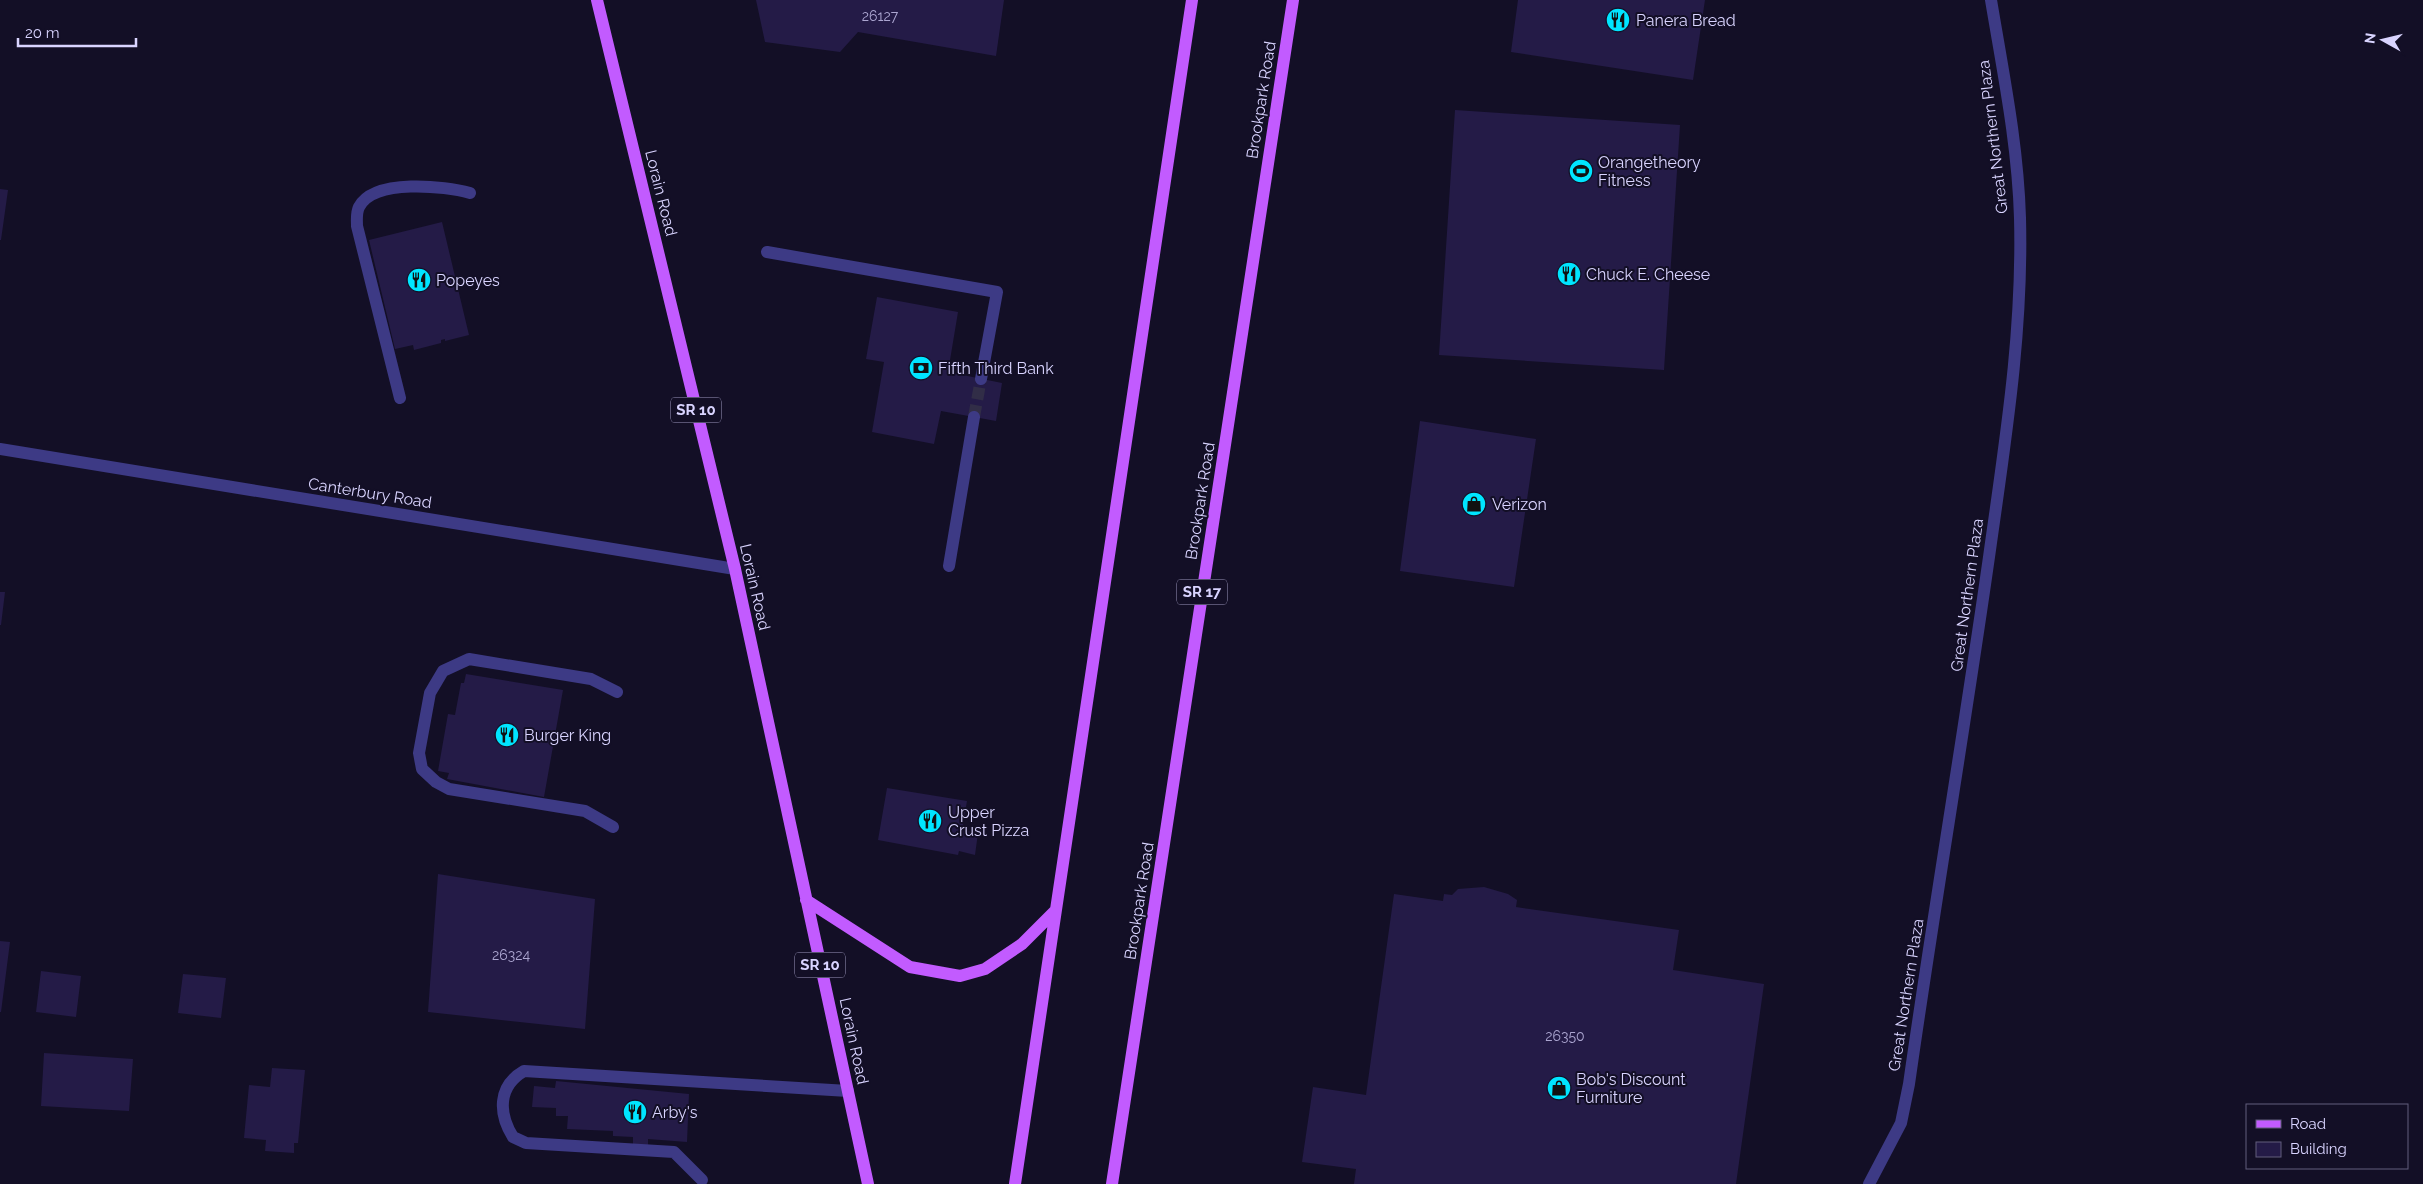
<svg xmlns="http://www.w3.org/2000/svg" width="2423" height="1184" font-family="Raleway,sans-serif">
  <rect width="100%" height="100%" fill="#130f26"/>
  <path fill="#241b47" d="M756,0H1004L996,56L858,32L840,52L765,42Z
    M1518,0H1705L1693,80L1511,52Z
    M1455,110L1680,125L1664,370L1439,355Z
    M0,189L8,190L1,240H0Z
    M442,222L469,335L445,341V339L441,340V343L414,350L413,345L395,349L369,240Z
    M877,297L958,312L948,372L1002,383L996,421L941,411L934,444L872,432L884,362L866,359Z
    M1420,421L1536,439L1514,587L1400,571Z
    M0,592H5L1,625H0Z
    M466,674L563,690L544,797L447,779L449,773L438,771L448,714L455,715L461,683H464Z
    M887,788L967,801L962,830L978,833L975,855L959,851L958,855L878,840Z
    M438,874L595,899L585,1029L428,1012Z
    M1484,887L1508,894L1517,900L1516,907L1679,930L1673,970L1764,984L1736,1184H1354L1356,1169L1302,1162L1313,1087L1366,1095L1394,894L1443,901L1444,894L1452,895L1458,889Z
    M0,941L10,942L1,1012H0Z
    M41,971L81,976L76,1017L36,1012Z
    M183,974L226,978L221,1018L178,1013Z
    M44,1053L133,1059L129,1111L41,1106Z
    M272,1068L305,1070L298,1143H294V1153L265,1151L266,1140L244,1138L249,1085L270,1087Z
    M556,1081L689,1094L687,1142L648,1139V1145L633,1144V1137L613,1136V1131L567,1129L568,1116H556V1108L532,1107L534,1086L555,1088Z"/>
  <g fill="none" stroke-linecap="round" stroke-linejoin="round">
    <path stroke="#312d47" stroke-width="12" stroke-dasharray="12 6" stroke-linecap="butt" d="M974,417L981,379"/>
    <path stroke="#3d3a85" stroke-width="12" d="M767,252L997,292L981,379
      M400,398L357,226C357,220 356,213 359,207C374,178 445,186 470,193
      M0,449L735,569
      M949,566L974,417
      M613,827L585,811L449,789L436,782L422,769L419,753L430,693L443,671L469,659L591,679L617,692
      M702,1180L674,1152L526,1143L513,1137C498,1113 498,1086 524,1071L848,1091
      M1869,1184L1901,1123L1909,1084C1934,908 1964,733 1989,557C2005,442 2023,334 2020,218C2018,145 2003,72 1991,0"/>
    <path stroke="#c25bff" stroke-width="12" d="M597,0L735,569L868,1184
      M806,900L910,967L960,976L985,969L1022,944L1056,910
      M1015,1184L1192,0
      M1112,1184L1293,0"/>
  </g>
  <defs>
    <g id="restaurant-disc" transform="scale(1.25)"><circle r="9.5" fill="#00e5ff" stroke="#130f26"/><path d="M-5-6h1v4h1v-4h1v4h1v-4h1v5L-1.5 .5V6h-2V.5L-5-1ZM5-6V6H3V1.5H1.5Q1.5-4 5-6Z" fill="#111"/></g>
    <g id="stadium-disc" transform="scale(1.25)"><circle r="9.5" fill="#00e5ff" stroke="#130f26"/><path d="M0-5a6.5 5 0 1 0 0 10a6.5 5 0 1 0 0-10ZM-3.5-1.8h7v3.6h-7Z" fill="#111"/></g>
    <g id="bank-disc" transform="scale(1.25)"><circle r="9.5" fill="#00e5ff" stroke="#130f26"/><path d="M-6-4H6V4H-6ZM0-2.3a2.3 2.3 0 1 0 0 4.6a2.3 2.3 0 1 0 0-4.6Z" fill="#111"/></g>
    <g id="shop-disc" transform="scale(1.25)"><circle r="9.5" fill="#00e5ff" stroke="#130f26"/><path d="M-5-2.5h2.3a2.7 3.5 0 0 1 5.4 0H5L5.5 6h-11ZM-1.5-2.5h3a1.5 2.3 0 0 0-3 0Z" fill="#111"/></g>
  </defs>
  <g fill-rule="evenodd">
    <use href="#restaurant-disc" x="1618" y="20"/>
    <use href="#stadium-disc" x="1581" y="171"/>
    <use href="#restaurant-disc" x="1569" y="274"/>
    <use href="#restaurant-disc" x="419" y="280"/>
    <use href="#bank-disc" x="921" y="368"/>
    <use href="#shop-disc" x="1474" y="504"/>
    <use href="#restaurant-disc" x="507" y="735"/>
    <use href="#restaurant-disc" x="930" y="821"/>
    <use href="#shop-disc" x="1559" y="1088"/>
    <use href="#restaurant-disc" x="635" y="1112"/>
  </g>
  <g text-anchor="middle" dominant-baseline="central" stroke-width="4" stroke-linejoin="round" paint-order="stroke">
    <g font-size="14" fill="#aca6d1">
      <text x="880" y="16">26127</text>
      <text x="511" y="955">26324</text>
      <text x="1565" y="1036">26350</text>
    </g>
    <g fill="#130f26" stroke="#9e99be" stroke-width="1">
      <rect x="671" y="397.5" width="50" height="25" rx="4"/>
      <rect x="1177" y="579.5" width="50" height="25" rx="4"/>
      <rect x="795" y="952.5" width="50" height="25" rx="4"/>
    </g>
    <g font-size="15" font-weight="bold" fill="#d9d4ff">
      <text x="696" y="410">SR 10</text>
      <text x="1202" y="592">SR 17</text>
      <text x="820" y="965">SR 10</text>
    </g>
    <g font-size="16" fill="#d9d4ff" stroke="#130f26" text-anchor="start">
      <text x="1636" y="20">Panera Bread</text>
      <text x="1598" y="162">Orangetheory<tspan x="1598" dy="18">Fitness</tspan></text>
      <text x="1586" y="274">Chuck E. Cheese</text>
      <text x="436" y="280">Popeyes</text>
      <text x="938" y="368">Fifth Third Bank</text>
      <text x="1492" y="504">Verizon</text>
      <text x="524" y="735">Burger King</text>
      <text x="948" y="812">Upper<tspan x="948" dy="18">Crust Pizza</tspan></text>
      <text x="1576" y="1079">Bob's Discount<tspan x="1576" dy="18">Furniture</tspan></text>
      <text x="652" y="1112">Arby's</text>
    </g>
    <g font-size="16" fill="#d9d4ff" stroke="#130f26">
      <text transform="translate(1261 100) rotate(-81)">Brookpark Road</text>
      <text transform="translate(1993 137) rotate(-97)">Great Northern Plaza</text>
      <text transform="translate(661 193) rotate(76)">Lorain Road</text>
      <text transform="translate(370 493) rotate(9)">Canterbury Road</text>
      <text transform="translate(1200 501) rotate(-81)">Brookpark Road</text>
      <text transform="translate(755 587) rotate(77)">Lorain Road</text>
      <text transform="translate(1967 595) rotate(-82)">Great Northern Plaza</text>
      <text transform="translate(1139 901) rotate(-81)">Brookpark Road</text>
      <text transform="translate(1906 995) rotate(-81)">Great Northern Plaza</text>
      <text transform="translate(854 1041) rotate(78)">Lorain Road</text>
    </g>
  </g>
  <rect x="2246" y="1104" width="162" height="65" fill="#130f26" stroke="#625e7d"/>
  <rect x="2256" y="1120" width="25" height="8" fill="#c25bff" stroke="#625e7d"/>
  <text x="2290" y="1129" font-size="15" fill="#d9d4ff">Road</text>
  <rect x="2256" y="1142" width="25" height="15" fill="#241b47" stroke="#625e7d"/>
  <text x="2290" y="1154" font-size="15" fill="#d9d4ff">Building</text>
  <g transform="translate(2383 40) rotate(278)" stroke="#130f26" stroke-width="4" paint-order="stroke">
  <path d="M0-4L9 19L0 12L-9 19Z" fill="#d9d4ff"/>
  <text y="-8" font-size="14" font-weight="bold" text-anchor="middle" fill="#d9d4ff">N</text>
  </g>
  <path d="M18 38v8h118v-8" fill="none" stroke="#d9d4ff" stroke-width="2.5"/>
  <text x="25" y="38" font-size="15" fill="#d9d4ff" stroke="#130f26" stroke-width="4" paint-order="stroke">20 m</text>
</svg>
